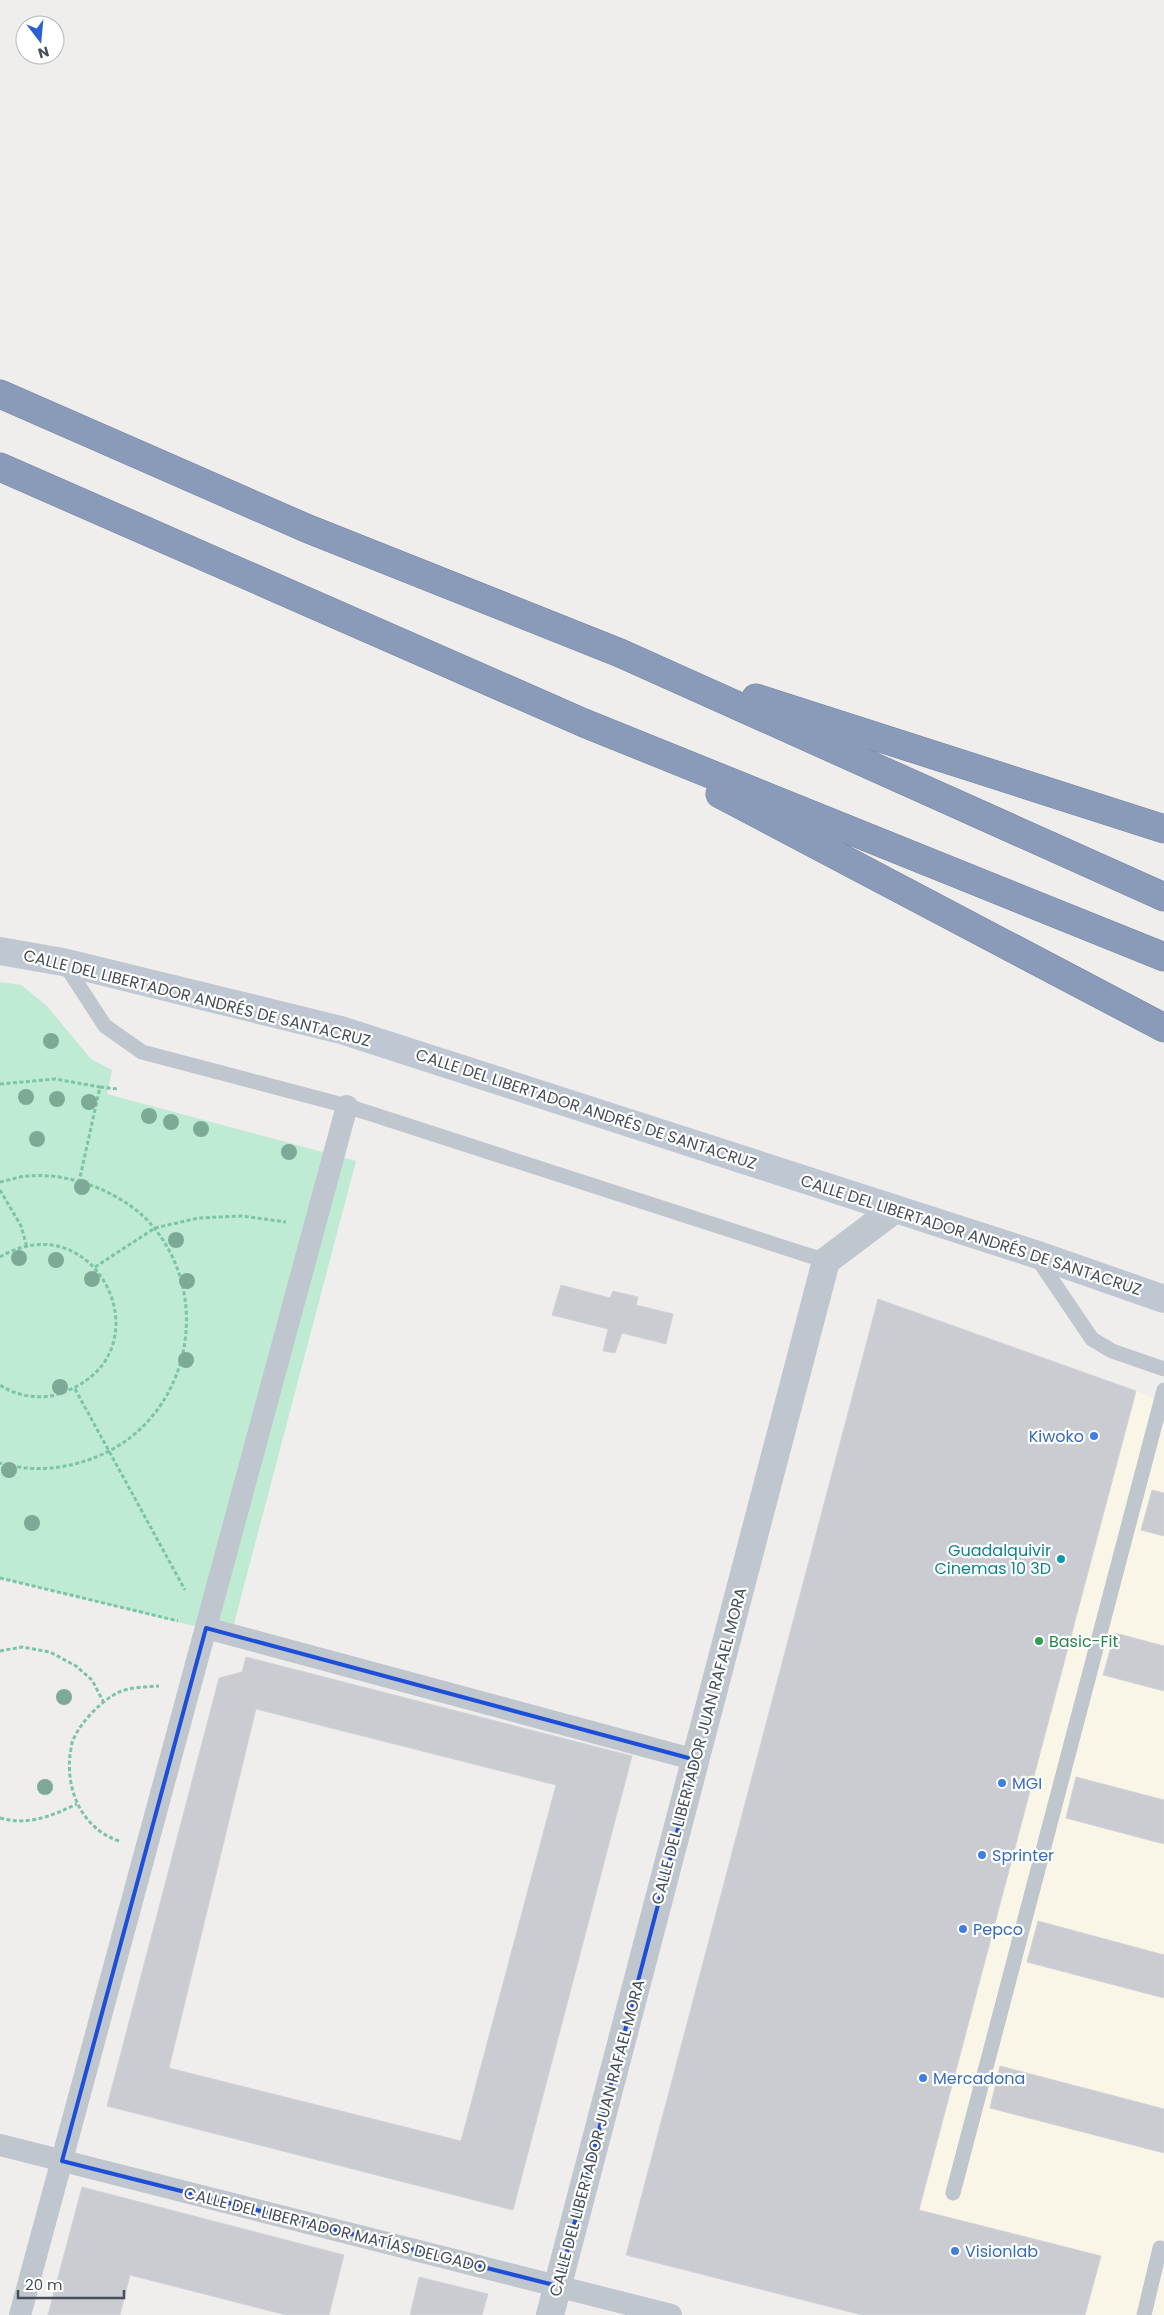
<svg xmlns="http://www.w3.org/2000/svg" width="1164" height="2315" font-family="Poppins,sans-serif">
  <rect width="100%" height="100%" fill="#f0eded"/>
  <path fill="#faf6e7" d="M878,1299L1136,1391L1164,1403V2315H862L626,2255Z"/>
  <path fill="#bfead4" d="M0,982L21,985L46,1005L91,1059L112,1070L107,1094L356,1161L231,1635L0,1578Z"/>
  <path fill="#caccd2" stroke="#d2d3d8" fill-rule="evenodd" d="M561,1285L610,1298L613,1291L638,1297L636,1305L673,1314L666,1344L622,1333L615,1353L603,1351L608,1329L552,1315Z
    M878,1299L1136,1391L919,2210L1101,2256L1085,2315H862L626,2255Z
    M1152,1490L1164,1493V1536L1141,1530Z
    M1115,1633L1164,1646V1691L1103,1675Z
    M246,1657L632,1756L513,2210L107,2106L219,1678L242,1672ZM256,1709L556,1785L461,2141L169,2068Z
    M1076,1777L1164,1800V1844L1066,1818Z
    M1038,1921L1164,1955V1998L1027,1962Z
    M1000,2066L1164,2109V2153L990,2108Z
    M82,2187L344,2255L329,2315H286L130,2275L120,2315H48Z
    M419,2277L488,2294L482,2315H410Z"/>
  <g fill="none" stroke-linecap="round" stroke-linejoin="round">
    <g stroke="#7486a3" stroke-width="29">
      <path id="motorway" d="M0,394L306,528L620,653L1164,897
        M0,467L584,723L1164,957
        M756,698L1164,829
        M720,794L1164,1028"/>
    </g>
    <path stroke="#7ac5a7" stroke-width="3" stroke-dasharray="4 2.5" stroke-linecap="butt" d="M0,1084L55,1079L100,1087L79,1182
      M100,1087L118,1089
      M0,1182C10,1180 20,1176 30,1176C72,1172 129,1195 155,1229C213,1302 188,1415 103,1454C70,1469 35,1473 0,1463
      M0,1190L21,1226L27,1247
      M0,1257C99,1199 172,1359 58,1394C41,1400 15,1396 0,1385
      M95,1267L155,1228L198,1218L242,1216L286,1222
      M75,1389L185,1590
      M0,1578L178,1621
      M0,1651L22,1647L50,1652L76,1666L92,1680L104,1703
      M0,1818C29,1826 51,1816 77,1804
      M119,1841C83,1829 66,1792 70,1755C71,1751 71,1744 73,1740C81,1722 99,1703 117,1693C129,1687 145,1687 159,1686"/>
    <path stroke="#bfc6ce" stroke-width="15" d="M64,963L105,1026L142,1052L347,1106L826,1261
      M1037,1258L1092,1339L1112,1351L1164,1369
      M953,2193L1164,1390
      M1144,2315L1160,2248"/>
    <path stroke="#bfc6ce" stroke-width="22" d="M206,1628L696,1760
      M0,2145L671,2315
      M20,2315L347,1106"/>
    <path stroke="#bfc6ce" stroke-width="28" d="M550,2315L826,1261L895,1209"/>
    <path stroke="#bfc7d3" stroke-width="28" d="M0,951L63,962L341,1030L1035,1254L1164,1299"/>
    <use href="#motorway" stroke="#899bb8" stroke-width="28"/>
  </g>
  <g fill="#7daa97">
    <circle cx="51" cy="1041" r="8"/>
    <circle cx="26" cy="1097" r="8"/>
    <circle cx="57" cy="1099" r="8"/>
    <circle cx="89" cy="1102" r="8"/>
    <circle cx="149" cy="1116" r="8"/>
    <circle cx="171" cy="1122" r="8"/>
    <circle cx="201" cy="1129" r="8"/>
    <circle cx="37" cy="1139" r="8"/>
    <circle cx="289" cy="1152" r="8"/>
    <circle cx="82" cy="1187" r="8"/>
    <circle cx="176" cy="1240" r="8"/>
    <circle cx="19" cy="1258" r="8"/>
    <circle cx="56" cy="1260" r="8"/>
    <circle cx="92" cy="1279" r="8"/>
    <circle cx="187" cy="1281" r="8"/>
    <circle cx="186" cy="1360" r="8"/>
    <circle cx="60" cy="1387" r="8"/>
    <circle cx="9" cy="1470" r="8"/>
    <circle cx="32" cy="1523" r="8"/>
    <circle cx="64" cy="1697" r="8"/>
    <circle cx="45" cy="1787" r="8"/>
  </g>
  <path fill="none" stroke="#1d4ed8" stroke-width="4" stroke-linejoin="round" d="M206,1628L696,1760L558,2286L62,2161Z"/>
  <g fill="#3f7fe0" stroke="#fff" stroke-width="2">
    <circle cx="1094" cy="1436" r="5"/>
    <circle cx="1002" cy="1783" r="5"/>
    <circle cx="982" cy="1855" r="5"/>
    <circle cx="963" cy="1929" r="5"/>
    <circle cx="923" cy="2078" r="5"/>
    <circle cx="955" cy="2251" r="5"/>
  </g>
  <circle fill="#0f9aa8" stroke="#fff" stroke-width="2" cx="1061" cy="1559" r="5"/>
  <circle fill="#2e9e5b" stroke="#fff" stroke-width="2" cx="1039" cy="1641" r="5"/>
  <g text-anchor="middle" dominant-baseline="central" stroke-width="4.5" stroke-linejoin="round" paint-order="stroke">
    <g font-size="16" fill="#474f59" stroke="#fff">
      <text transform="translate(197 998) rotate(14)">CALLE DEL LIBERTADOR ANDRÉS DE SANTACRUZ</text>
      <text transform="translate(586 1109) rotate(18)">CALLE DEL LIBERTADOR ANDRÉS DE SANTACRUZ</text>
      <text transform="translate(971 1235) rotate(18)">CALLE DEL LIBERTADOR ANDRÉS DE SANTACRUZ</text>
      <text transform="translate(699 1746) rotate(-75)">CALLE DEL LIBERTADOR JUAN RAFAEL MORA</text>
      <text transform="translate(597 2138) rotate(-75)">CALLE DEL LIBERTADOR JUAN RAFAEL MORA</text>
      <text transform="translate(335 2230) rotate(14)">CALLE DEL LIBERTADOR MATÍAS DELGADO</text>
    </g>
    <g font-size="16" fill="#366cbe" stroke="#fff" text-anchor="start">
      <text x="1084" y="1436" text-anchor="end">Kiwoko</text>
      <text x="1012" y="1783">MGI</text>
      <text x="992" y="1855">Sprinter</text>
      <text x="973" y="1929">Pepco</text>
      <text x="933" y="2078">Mercadona</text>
      <text x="965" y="2251">Visionlab</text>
    </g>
    <g font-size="16" fill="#0d838f" stroke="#fff" text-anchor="end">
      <text x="1051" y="1550">Guadalquivir<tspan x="1051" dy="18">Cinemas 10 3D</tspan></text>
    </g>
    <g font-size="16" fill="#27864d" stroke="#fff" text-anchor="start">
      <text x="1049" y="1641">Basic-Fit</text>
    </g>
  </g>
  <g transform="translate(40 40) rotate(164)"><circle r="24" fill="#ffffff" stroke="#b5b9bd"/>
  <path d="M0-4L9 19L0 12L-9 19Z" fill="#2961ce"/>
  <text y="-8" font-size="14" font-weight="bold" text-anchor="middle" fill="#474f59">N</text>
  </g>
  <path d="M18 2290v8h106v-8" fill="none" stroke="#474f59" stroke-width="2.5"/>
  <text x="25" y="2290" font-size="15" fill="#474f59" stroke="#ffffff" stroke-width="4" paint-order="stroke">20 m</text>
</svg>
